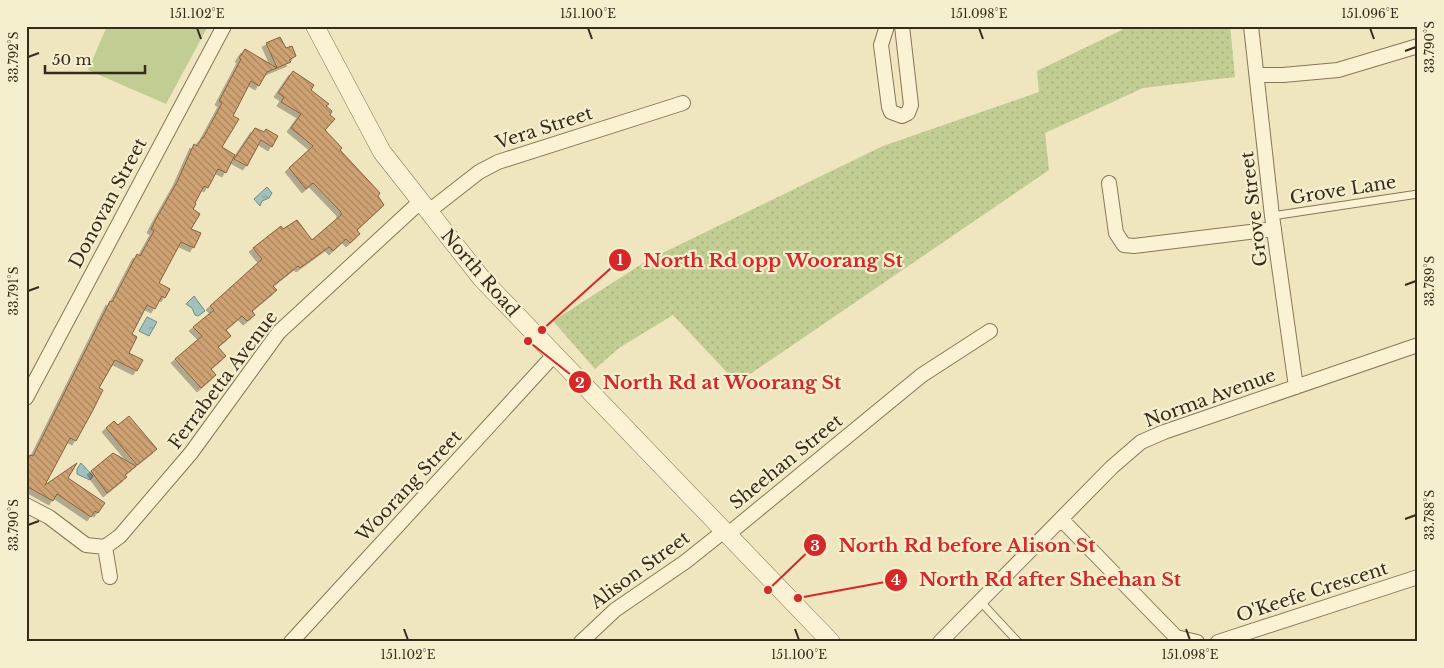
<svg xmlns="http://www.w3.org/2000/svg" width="1444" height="668" font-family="'Libre Baskerville',serif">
  <defs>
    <pattern id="grass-dots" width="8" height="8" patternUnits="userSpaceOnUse" patternTransform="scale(1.25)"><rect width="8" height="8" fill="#c1cd92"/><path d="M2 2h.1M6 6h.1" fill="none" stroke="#a6b07d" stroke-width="1.8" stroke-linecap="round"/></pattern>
    <pattern id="water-ripples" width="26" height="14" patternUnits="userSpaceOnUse" patternTransform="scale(1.25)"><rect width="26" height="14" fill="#a2c1bb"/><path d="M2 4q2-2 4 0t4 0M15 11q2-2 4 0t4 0" fill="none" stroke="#859d97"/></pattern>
    <pattern id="building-back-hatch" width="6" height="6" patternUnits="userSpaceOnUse" patternTransform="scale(1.25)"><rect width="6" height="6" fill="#cfa273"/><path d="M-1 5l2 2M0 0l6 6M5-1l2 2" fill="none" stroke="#a9845e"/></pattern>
    <filter id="shadow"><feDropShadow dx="-4" dy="4" stdDeviation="0" flood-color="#0004"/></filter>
  </defs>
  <rect width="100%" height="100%" fill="#efe5bf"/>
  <path fill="url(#grass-dots)" d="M1130,26H1230L1235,77L1143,88L1045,133L1049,170L737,383L673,315L619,348L595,369L553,321L648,260L883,146L1039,92L1037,71Z"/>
  <path fill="#c1cd92" d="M107,26H208L166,104L88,70Z"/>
  <path fill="url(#water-ripples)" stroke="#698f89" d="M267,187L272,193L269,198L262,201L260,206L254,199Z
    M194,296L205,311L198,316L195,315L192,308L186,304Z
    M147,317L157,322L149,336L139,331Z
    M81,463L93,476L90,480L77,474V469Z"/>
  <path fill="url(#building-back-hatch)" stroke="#88613c" filter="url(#shadow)" d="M280,37L286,48L292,46L296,56L289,60L291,62L267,72L259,86L251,81L233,116L239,119L222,147L235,155L226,173L218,169L208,188L204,186L195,203L196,204L193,209L200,214L191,229L201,233L194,248L181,242L159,283L170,289L165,298L162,296L155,309L147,305L132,334L137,337L129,353L143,360L137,371L115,360L99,388L103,390L92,412L76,441L70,438L45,485L77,463L68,478L105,503L98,513L95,511L91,517L57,494L53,501L26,486V462L30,455L33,456L110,301L112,302L137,254L140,256L154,231L151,229L156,219L177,182L194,144L197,146L202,138H203L222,103L219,101L241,59L239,58L245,49L277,68L266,43Z
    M293,71L314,85L311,90L329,104L326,106L332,111L330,115L335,119L325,130L342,148L340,150L380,193L378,196L384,205L357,230L360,234L350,243L346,239L333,251L329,247L300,268L298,266L273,286L277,290L252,311L255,315L247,321L242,316L226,330L231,336L218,347L226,356L211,369L216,375L201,388L175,359L202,336L193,327L214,310L210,306L262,259L253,248L281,226L283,229L297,220L312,240L341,215V212L313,183L306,189L289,168L313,146L291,128L301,114L281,102L284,97L278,93Z
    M255,128L264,132L266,129L278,136L272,147L261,140L247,166L234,159Z
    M129,416L157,449L137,465L106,428L114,421L118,425Z
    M113,453L136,466L125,475L127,477L107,493L91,471Z"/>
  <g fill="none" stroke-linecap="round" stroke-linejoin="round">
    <g stroke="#887657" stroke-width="9">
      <path id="service" d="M1272,216L1418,194
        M979,600L1018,642"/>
    </g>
    <g stroke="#887657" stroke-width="16">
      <path id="minor" d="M887,26L881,45L889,107L891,112L902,116L908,113L911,105L902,26
        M1251,26L1272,216L1296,387
        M1257,75H1283L1338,70L1418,46
        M1109,183L1116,233L1124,245L1134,246L1274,229
        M429,211L479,172L498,162L683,103
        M26,398L224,26
        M26,505L49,517L86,545L105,547L110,577
        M1061,519L1176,637L1197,642
        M727,535L922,375L990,331
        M105,547L120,536L191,453L279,332L421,201
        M291,642L554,355
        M581,642L615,610L685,562L724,531
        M940,642L1112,467L1141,442L1164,432L1418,345
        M1218,642L1418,577"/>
    </g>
    <g stroke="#887657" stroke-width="19">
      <path id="tertiary" d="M315,26L382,152L482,279L831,642"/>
    </g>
    <use href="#service" stroke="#faf2d2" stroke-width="7"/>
    <use href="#minor" stroke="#faf2d2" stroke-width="14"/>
    <use href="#tertiary" stroke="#faf2d2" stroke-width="18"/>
  </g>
  <path fill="none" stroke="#372c1c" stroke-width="2" d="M197,28L201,39M588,28L592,39M979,28L983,39M1370,28L1374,39M1405,51L1416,47M28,57L39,53M1405,285L1416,281M28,291L39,287M1405,519L1416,515M28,525L39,521M404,629L408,640M795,629L799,640M1186,629L1190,640"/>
  <g text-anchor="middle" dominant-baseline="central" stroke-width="4.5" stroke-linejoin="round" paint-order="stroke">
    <g font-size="18" fill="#372c1c" stroke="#f6efce">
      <text transform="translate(544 128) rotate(-18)">Vera Street</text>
      <text transform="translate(1343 190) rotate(-9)">Grove Lane</text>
      <text transform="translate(108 203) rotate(-62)">Donovan Street</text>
      <text transform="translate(1254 209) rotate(-97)">Grove Street</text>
      <text transform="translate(480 273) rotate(49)">North Road</text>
      <text transform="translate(223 380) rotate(-53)">Ferrabetta Avenue</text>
      <text transform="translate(1210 398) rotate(-20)">Norma Avenue</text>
      <text transform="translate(786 462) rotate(-39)">Sheehan Street</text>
      <text transform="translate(409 486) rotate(-47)">Woorang Street</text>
      <text transform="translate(640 570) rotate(-36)">Alison Street</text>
      <text transform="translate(1312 592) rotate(-18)">O'Keefe Crescent</text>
    </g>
  </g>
  <path fill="none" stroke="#d62828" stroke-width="2" d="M542 330L620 260M528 341L580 382M768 590L815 545M798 598L896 580"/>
  <g fill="#d62828" stroke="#f6efce" stroke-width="2">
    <circle cx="542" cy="330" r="5"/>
    <circle cx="528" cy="341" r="5"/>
    <circle cx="768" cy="590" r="5"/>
    <circle cx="798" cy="598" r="5"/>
    <circle cx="620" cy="260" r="12"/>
    <circle cx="580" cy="382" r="12"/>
    <circle cx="815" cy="545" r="12"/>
    <circle cx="896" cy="580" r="12"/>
  </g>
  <g font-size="15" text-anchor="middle" font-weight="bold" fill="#fff">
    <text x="620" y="265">1</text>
    <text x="580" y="388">2</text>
    <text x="815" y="551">3</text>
    <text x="896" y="585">4</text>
  </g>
  <g font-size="19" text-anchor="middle" font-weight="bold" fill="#d62828" stroke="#f6efce" stroke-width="4.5" stroke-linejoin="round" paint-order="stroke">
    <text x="773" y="267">North Rd opp Woorang St</text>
    <text x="722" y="389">North Rd at Woorang St</text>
    <text x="967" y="552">North Rd before Alison St</text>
    <text x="1050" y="586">North Rd after Sheehan St</text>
  </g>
  <rect width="1444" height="668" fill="none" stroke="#f6efce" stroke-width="55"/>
  <path d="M45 65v8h100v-8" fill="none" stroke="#372c1c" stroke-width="2.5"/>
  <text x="52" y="65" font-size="15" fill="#372c1c" stroke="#f6efce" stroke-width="4" paint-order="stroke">50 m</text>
  <rect x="28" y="28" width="1388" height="612" fill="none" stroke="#372c1c" stroke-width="2"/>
  <g font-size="12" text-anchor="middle" fill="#372c1c">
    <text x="197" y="18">151.102°E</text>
    <text x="588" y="18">151.100°E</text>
    <text x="979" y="18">151.098°E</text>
    <text x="1370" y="18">151.096°E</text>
    <text transform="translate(1430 47) rotate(-90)" y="4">33.790°S</text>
    <text transform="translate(14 57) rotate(-90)" y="4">33.792°S</text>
    <text transform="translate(1430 281) rotate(-90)" y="4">33.789°S</text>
    <text transform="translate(14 291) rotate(-90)" y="4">33.791°S</text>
    <text transform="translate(1430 515) rotate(-90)" y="4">33.788°S</text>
    <text transform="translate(14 525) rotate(-90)" y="4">33.790°S</text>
    <text x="408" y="659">151.102°E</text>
    <text x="799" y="659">151.100°E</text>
    <text x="1190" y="659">151.098°E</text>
  </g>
</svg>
